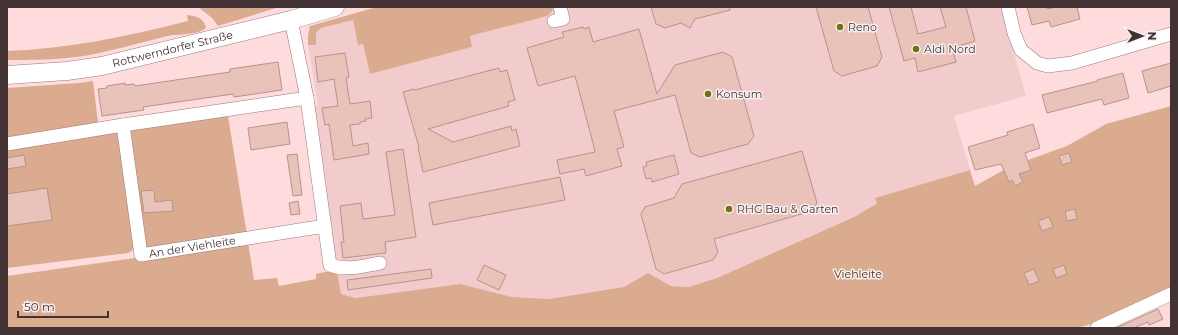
<svg xmlns="http://www.w3.org/2000/svg" width="1178" height="335" font-family="Montserrat,sans-serif">
  <rect width="100%" height="100%" fill="#fedcde"/>
  <path fill="#f2cbcd" d="M552,7H1001L1026,96L954,116L970,170L875,198L877,204L869,207L865,212L854,217L717,278L689,287L671,286L648,273L624,287L549,299L512,297L460,284L356,298L341,294L337,272L315,106L318,105L308,45H316V33L321,28L353,20L358,45L363,44L370,74L472,47L470,36L547,16L553,10Z"/>
  <path fill="#daab8f" d="M198,7H276V8L218,26L212,18Z
    M377,7H552L553,10L547,16L470,36L472,47L370,74L363,44L358,45L353,20L321,28L316,33V45H308V35L310,26Z
    M187,15C197,16 204,18 206,28C198,35 178,34 167,36C139,43 112,51 84,56C58,60 33,60 7,60V51C68,49 129,36 188,21Z
    M93,81L98,123L7,137V88L79,83Z
    M1171,106V289L1095,323L1077,328H7V276L248,242L254,280L277,278L279,286L316,279V274L325,272H337L341,294L356,298L460,284L512,297L549,299L624,287L648,273L671,286L689,287L717,278L854,217C862,213 869,207 877,204L875,198L970,170L975,186L1011,166L1067,146L1106,124Z
    M228,116L247,235L148,248L143,244L128,131Z
    M120,132L134,246L132,251L128,253L7,268V148Z"/>
  <path fill="#e9c2b9" stroke="#b7938a" d="M651,7H730V10L695,19L690,28L681,23L665,28L656,24Z
    M816,7H868L882,57L877,66L842,76L834,71Z
    M889,7H911L918,34L946,27L940,7H966L975,41L952,48L956,62L918,72L915,58L904,61Z
    M1027,7H1046L1047,9L1056,7H1077L1080,19L1051,27L1049,21L1032,25Z
    M583,27L584,29L589,27L593,42L639,29L657,94L675,65L723,52L732,57L754,136L748,144L700,157L691,153L675,95L614,111L624,147L617,149L622,166L586,176L584,169L560,174L557,160L595,152L593,143L575,76L538,86L527,48L564,37L562,32Z
    M345,53L349,77L346,78L350,104L370,101L372,118L365,119L366,121L360,122V124L350,125L353,146L368,143L369,154L334,160L329,124L325,125L322,108L338,106L334,79L318,82L315,57Z
    M278,62L282,90L234,97L233,94L143,107L144,110L102,116L98,89L107,88V86L125,83V85L134,84L135,86L230,72V69Z
    M1171,63V86L1148,93L1142,71Z
    M499,68L500,72L507,70L510,81L515,100L508,102L509,106L428,129L453,142L511,126L512,131L516,129L520,146L423,172L418,147H419L403,92L414,89L415,90Z
    M1123,73L1129,98L1104,105L1102,99L1047,113L1042,95L1098,81L1097,80Z
    M287,122L290,144L251,150L248,128Z
    M1033,124L1040,148L1025,153L1031,170L1019,174L1023,182L1015,186L1012,180L1009,182L1001,164L975,170L968,147L1008,135L1007,132Z
    M403,149L416,237L385,242L386,253L343,258L341,242H344L340,206L361,203L363,219L395,215L386,152Z
    M802,151L817,203L812,211L714,239L718,252L713,260L664,274L656,269L641,214L645,207L674,198L682,184Z
    M1069,153L1072,162L1062,165L1059,156Z
    M297,154L302,195L293,196L287,155Z
    M24,155L26,166L7,169V158Z
    M674,155L679,174L652,182L651,178L646,179L643,167L647,166L646,162Z
    M560,177L565,200L433,225L429,203Z
    M47,188L52,220L7,226V194Z
    M154,190L155,202L172,200L173,211L144,213L141,191Z
    M298,201L300,214L291,215L289,203Z
    M1075,209L1077,219L1067,221L1065,211Z
    M1049,217L1053,227L1042,231L1038,221Z
    M484,265L506,275L499,290L477,280Z
    M1064,265L1067,274L1056,278L1053,269Z
    M431,269L432,278L348,290L347,280Z
    M1034,269L1039,281L1029,285L1024,273Z
    M1158,309L1163,319L1149,325L1148,322L1134,328H1116Z"/>
  <g fill="none" stroke-linecap="round" stroke-linejoin="round">
    <g stroke="#9d787a" stroke-width="14">
      <g id="minor">
        <path d="M1008,7L1014,33L1021,50L1037,63L1048,66L1072,63L1171,34"/>
        <path d="M291,20L307,98L330,265C347,271 363,266 380,263"/>
        <path d="M554,21L563,19L560,7"/>
        <path id="s1" d="M123,125L141,255L325,226"/>
        <path d="M7,144L123,125L307,98"/>
        <path d="M1097,328L1171,294"/>
      </g>
    </g>
    <g stroke="#9d787a" stroke-width="19">
      <g id="secondary">
        <path id="s2" d="M7,75L67,71L102,66L291,20L335,7"/>
      </g>
    </g>
    <use href="#minor" stroke="#fff" stroke-width="13"/>
    <use href="#secondary" stroke="#fff" stroke-width="18"/>
  </g>
  <g fill="#737012" stroke="#f9f1f1" stroke-width="1.5">
    <circle cx="840" cy="27" r="4"/>
    <circle cx="916" cy="49" r="4"/>
    <circle cx="708" cy="94" r="4"/>
    <circle cx="729" cy="209" r="4"/>
  </g>
  <g text-anchor="middle" dominant-baseline="central" stroke-width="3" stroke-linejoin="round" paint-order="stroke">
    <g font-size="11" fill="#423233" stroke="#f9f1f1" text-anchor="start">
      <text x="848" y="27">Reno</text>
      <text x="924" y="49">Aldi Nord</text>
      <text x="716" y="94">Konsum</text>
      <text x="737" y="209">RHG Bau &amp; Garten</text>
    </g>
    <g font-size="11" fill="#423233" stroke="#f9f1f1">
      <text stroke="none"><textPath href="#s2" startOffset="168">Rottwerndorfer Straße</textPath></text>
      <text stroke="none"><textPath href="#s1" startOffset="183">An der Viehleite</textPath></text>
    </g>
    <g font-size="11" fill="#4c2810" stroke="#f9f1f1">
      <text x="858" y="274">Viehleite</text>
    </g>
  </g>
  <rect width="1178" height="335" fill="none" stroke="#423233" stroke-width="16"/>
  <g transform="translate(1142 36) rotate(90)" stroke="#f9f1f1" stroke-width="3" paint-order="stroke">
  <path d="M0-3L7 15L0 10L-7 15Z" fill="#423233"/>
  <text y="-6" font-size="11" font-weight="bold" text-anchor="middle" fill="#423233">N</text>
  </g>
  <path d="M18 311v6h90v-6" fill="none" stroke="#423233" stroke-width="2"/>
  <text x="24" y="311" font-size="12" fill="#423233" stroke="#f9f1f1" stroke-width="3" paint-order="stroke">50 m</text>
</svg>
